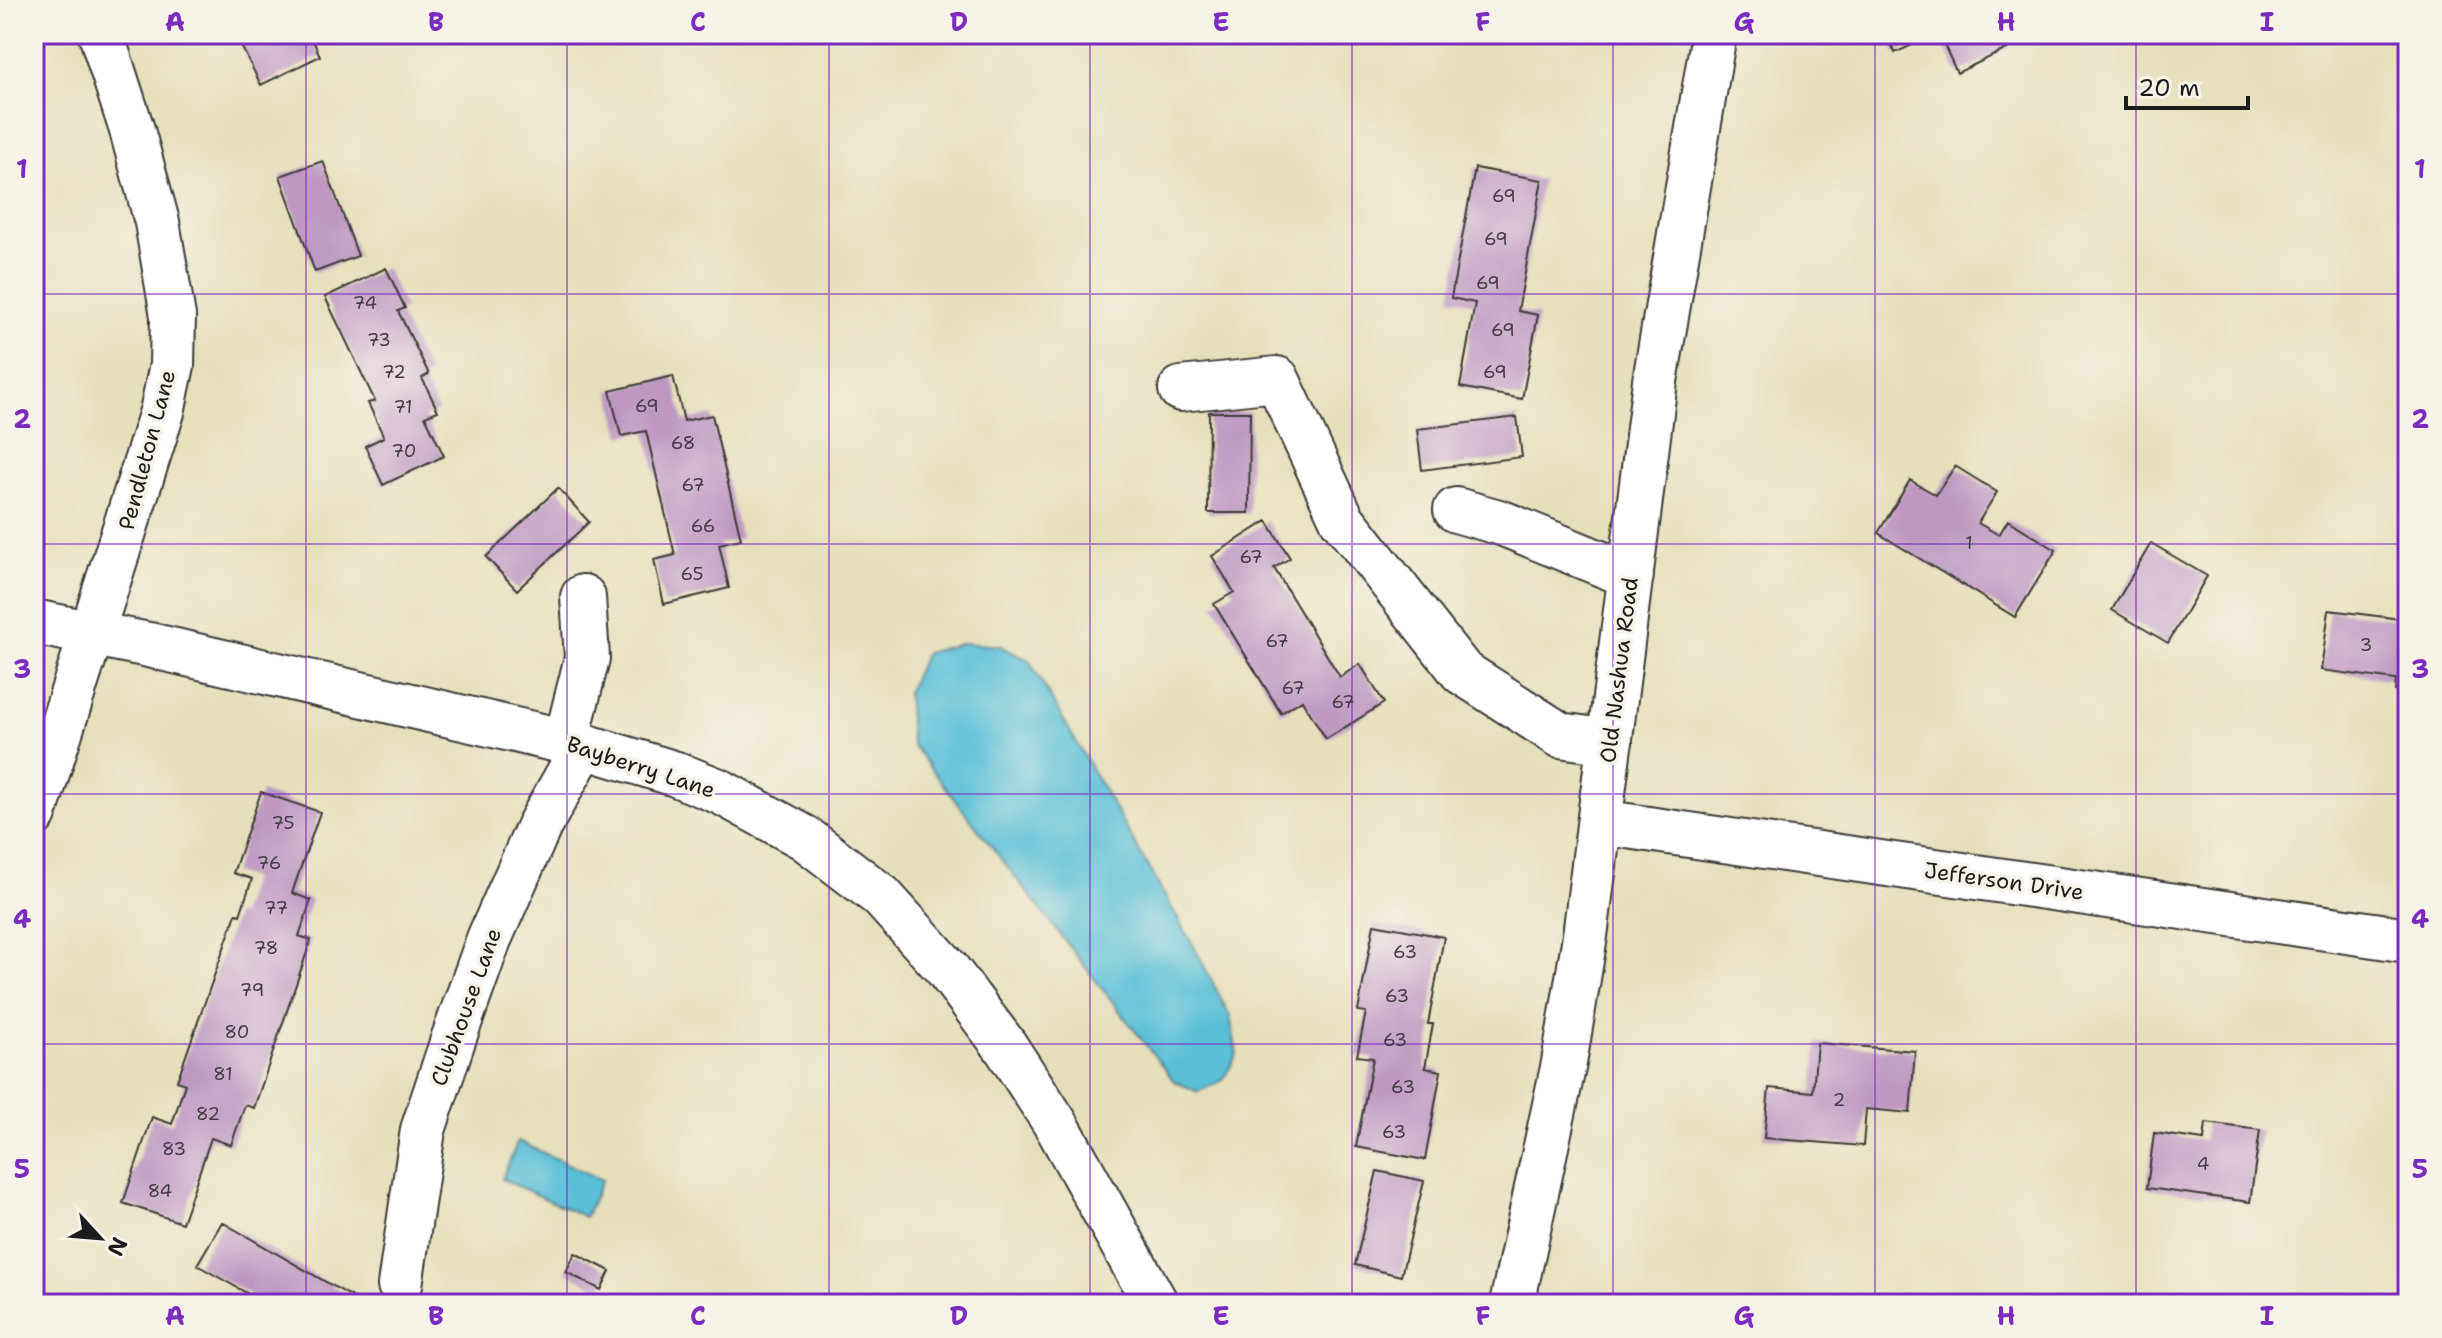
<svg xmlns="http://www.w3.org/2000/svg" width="2442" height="1338" font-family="'Shantell Sans',sans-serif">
  <rect width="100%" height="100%" fill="#f7f3e8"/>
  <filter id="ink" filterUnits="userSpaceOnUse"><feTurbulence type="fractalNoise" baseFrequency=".0125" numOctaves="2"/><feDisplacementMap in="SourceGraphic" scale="16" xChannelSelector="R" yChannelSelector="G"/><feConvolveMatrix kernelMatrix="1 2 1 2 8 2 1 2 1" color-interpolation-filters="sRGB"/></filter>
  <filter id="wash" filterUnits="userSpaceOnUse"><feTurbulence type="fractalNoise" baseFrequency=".006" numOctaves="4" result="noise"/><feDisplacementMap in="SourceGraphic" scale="32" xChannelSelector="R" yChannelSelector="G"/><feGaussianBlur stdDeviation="1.8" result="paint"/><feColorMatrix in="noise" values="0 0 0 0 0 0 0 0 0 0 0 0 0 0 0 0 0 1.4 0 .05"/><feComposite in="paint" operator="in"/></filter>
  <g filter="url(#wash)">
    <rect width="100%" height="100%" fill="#e6dfbb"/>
    <path fill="#5ac0d8" stroke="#3b6e7a" stroke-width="2" d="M963,643L1000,646L1029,660L1197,952L1230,1016L1237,1054L1223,1080L1198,1092L1174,1081L911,743L907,693L925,653Z
      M518,1141L602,1180L585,1217L502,1179Z"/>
    <g id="blocks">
      <path fill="#be98c2" d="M235,34H310L320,56L261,85Z
        M1886,34H1936L1895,53Z
        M1939,34H2003L2009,48L1957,73Z
        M323,161L358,256L315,272L280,176Z
        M1475,168L1542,180L1518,311L1538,315L1522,399L1460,387L1475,303L1451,298Z
        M386,268L405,308L398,311L429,374L422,378L438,411L425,416L444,456L383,485L365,446L384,437L368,403L375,401L325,297Z
        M673,376L684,421L712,415L741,539L719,544L729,588L664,604L654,560L675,555L646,431L621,436L610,391Z
        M1209,412H1250L1249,513H1208Z
        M1517,417L1522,457L1422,470L1417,429Z
        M1955,466L1997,492L1978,523L1999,535L2008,520L2056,550L2015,617L1878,533L1910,480L1936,495Z
        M558,488L589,522L517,590L486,557Z
        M1267,521L1290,558L1274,568L1340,677L1360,664L1384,703L1326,739L1302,700L1281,713L1214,604L1234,592L1212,556Z
        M2151,543L2207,576L2168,643L2112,610Z
        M2329,610L2408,620V693L2395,691L2396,680L2321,670Z
        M261,792L320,812L292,893L311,900L299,936L311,940L254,1108L245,1105L231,1145L211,1138L182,1223L123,1203L152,1117L172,1124L185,1084L177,1081L236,914L240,915L252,879L233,873Z
        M1374,924L1444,937L1428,1024H1433L1425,1068L1441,1071L1425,1160L1356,1147L1373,1058L1357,1056L1366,1012L1358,1011Z
        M1817,1043L1915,1051L1910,1113L1866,1109L1863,1146L1764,1138L1769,1088L1813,1092Z
        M2206,1123L2260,1130L2250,1202L2147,1188L2154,1133L2204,1140Z
        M1377,1171L1424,1181L1401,1276L1355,1265Z
        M222,1222L364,1304H266L197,1265Z
        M575,1253L610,1271L601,1290L566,1272Z"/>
    </g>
  </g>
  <g filter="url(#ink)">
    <use href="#blocks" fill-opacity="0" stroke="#3a3934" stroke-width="2"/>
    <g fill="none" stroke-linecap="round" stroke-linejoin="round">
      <g stroke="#3a3934" stroke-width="48">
        <path id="minor" d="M1181,389L1277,379L1342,519L1462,672L1560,735L1610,742
          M1456,510L1502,523L1631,576
          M34,622L149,645L584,746L676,774L721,792L805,838L881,896L947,969L1005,1046L1057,1126L1156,1304
          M566,742L587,658L583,597
          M34,814L162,412L172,365L173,316L157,222L132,130L101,34
          M1600,822L2408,940
          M400,1285L423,1130L454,1037L489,939L539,826L584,746
          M1512,1304L1564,1063L1585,936L1655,381L1714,34"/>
      </g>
      <use href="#minor" stroke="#fff" stroke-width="44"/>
    </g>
  </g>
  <path fill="none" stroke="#7b2cbf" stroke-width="2" stroke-opacity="0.55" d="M306,34V1304M567,34V1304M829,34V1304M1090,34V1304M1352,34V1304M1613,34V1304M1875,34V1304M2136,34V1304M34,294H2408M34,544H2408M34,794H2408M34,1044H2408"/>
  <g text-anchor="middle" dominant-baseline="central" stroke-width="7" stroke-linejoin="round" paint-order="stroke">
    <g font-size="18" fill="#443b46">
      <text x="1504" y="196">69</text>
      <text x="1496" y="239">69</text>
      <text x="1488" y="283">69</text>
      <text x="365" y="303">74</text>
      <text x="1503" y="330">69</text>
      <text x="379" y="340">73</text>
      <text x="394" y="372">72</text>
      <text x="1495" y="372">69</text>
      <text x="647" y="406">69</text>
      <text x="403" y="407">71</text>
      <text x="683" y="443">68</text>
      <text x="404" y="451">70</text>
      <text x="693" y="485">67</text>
      <text x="703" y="526">66</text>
      <text x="1969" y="543">1</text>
      <text x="1251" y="557">67</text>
      <text x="692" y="574">65</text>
      <text x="1277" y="641">67</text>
      <text x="2366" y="645">3</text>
      <text x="1293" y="688">67</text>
      <text x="1343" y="702">67</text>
      <text x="283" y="823">75</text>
      <text x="269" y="863">76</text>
      <text x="276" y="908">77</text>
      <text x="266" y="948">78</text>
      <text x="1405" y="952">63</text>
      <text x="252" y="990">79</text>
      <text x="1397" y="996">63</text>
      <text x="237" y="1032">80</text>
      <text x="1395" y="1040">63</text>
      <text x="223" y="1074">81</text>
      <text x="1403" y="1087">63</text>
      <text x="1839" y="1100">2</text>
      <text x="208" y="1114">82</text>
      <text x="1394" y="1132">63</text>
      <text x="174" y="1149">83</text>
      <text x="2203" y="1164">4</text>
      <text x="160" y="1191">84</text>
    </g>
    <g font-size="22" fill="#1c1c1c" stroke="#f7f3e8">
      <text transform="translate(147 450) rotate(-75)">Pendleton Lane</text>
      <text transform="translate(1619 670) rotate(-83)">Old Nashua Road</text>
      <text transform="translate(641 767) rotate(18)">Bayberry Lane</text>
      <text transform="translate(2004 881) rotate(8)">Jefferson Drive</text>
      <text transform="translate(466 1007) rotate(-70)">Clubhouse Lane</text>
    </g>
  </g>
  <rect width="2442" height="1338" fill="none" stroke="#f7f3e8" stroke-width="88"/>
  <g transform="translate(100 1238) rotate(116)" stroke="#f7f3e8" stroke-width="6" paint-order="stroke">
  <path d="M0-6L14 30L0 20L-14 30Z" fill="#1c1c1c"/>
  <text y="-12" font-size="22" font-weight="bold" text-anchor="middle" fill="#1c1c1c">N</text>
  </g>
  <path d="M2126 96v12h122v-12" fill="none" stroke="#1c1c1c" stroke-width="4"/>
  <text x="2138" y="96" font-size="24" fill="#1c1c1c" stroke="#f7f3e8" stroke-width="6" paint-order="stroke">20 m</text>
  <rect x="44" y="44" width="2354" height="1250" fill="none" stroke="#7b2cbf" stroke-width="3"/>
  <g font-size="26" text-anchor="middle" font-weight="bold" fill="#7b2cbf">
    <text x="175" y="31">A</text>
    <text x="436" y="31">B</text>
    <text x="698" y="31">C</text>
    <text x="959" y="31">D</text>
    <text x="1221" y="31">E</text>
    <text x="1483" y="31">F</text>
    <text x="1744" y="31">G</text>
    <text x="2006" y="31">H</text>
    <text x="2267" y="31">I</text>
    <text x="22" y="178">1</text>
    <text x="2420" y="178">1</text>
    <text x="22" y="428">2</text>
    <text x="2420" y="428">2</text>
    <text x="22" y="678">3</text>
    <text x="2420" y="678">3</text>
    <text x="22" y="928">4</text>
    <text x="2420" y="928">4</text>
    <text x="22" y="1178">5</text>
    <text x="2420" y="1178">5</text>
    <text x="175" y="1325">A</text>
    <text x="436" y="1325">B</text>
    <text x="698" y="1325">C</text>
    <text x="959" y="1325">D</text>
    <text x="1221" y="1325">E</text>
    <text x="1483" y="1325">F</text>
    <text x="1744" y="1325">G</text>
    <text x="2006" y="1325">H</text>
    <text x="2267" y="1325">I</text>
  </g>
</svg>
